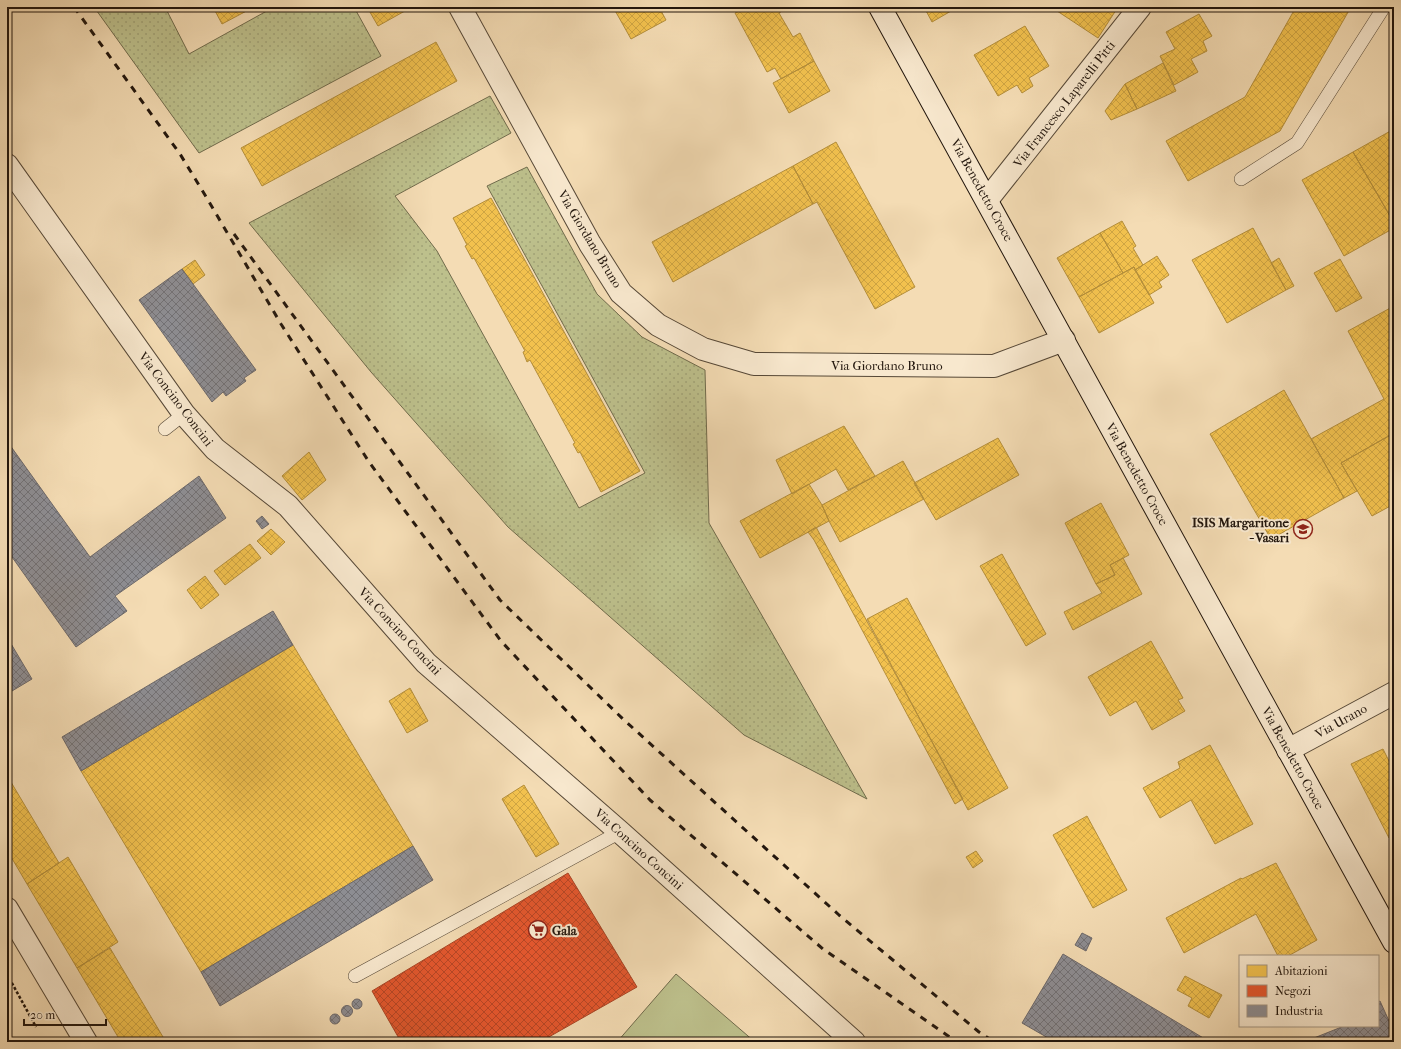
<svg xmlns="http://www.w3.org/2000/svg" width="1401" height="1049" font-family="'IM FELL French Canon',serif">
  <defs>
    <pattern id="grass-dots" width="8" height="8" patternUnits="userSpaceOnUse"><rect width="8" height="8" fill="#bdc08c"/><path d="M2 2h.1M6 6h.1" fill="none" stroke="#a2a478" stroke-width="1.8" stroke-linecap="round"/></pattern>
    <pattern id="homes-cross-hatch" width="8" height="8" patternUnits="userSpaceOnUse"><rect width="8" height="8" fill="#f2c14e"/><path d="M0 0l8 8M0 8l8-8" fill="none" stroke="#cfa543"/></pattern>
    <pattern id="shops-cross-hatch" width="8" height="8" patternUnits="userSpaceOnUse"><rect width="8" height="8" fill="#e4572e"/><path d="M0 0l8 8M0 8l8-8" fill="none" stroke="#b84726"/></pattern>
    <pattern id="industry-cross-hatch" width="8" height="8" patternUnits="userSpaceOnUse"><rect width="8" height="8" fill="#8d8d92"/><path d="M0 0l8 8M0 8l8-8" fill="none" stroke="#737276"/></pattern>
  </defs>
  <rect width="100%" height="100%" fill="#f4dcb4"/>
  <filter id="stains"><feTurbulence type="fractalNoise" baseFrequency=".005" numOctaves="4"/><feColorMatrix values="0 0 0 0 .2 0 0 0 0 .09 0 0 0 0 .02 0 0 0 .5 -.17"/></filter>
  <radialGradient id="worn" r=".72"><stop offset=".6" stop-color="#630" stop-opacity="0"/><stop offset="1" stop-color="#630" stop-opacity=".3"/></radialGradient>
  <path fill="url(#grass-dots)" stroke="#706b4c" d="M94,7H165L189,54L274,7H354L381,56L199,153Z
    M490,96L511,133L395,196L437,251L579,508L645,473L487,186L527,167L597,294L642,337L705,370L709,523L867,799L744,735L508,527L371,372L249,223Z"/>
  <path fill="#bdc08c" stroke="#706b4c" d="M676,974L755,1042H617Z"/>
  <path fill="url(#homes-cross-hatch)" stroke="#b48e3a" d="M213,7H254L222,24Z
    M367,7H412L378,26Z
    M613,7H659L666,20L631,39Z
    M740,7H786L787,8L779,13L793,37L800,33L814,61L781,79L775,68L767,72L735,13L742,10Z
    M924,7H958L932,22Z
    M1051,7H1118L1098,38Z
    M1296,7H1351L1280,131L1188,181L1166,141L1245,97Z
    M1199,14L1212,36L1203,41L1207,51L1191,59L1198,72L1174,85L1160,56L1175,49L1166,32Z
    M1025,26L1049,66L1029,78L1033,86L1022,93L1017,85L998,96L974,55Z
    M436,42L457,81L262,186L241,148Z
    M814,61L830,91L789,113L773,83Z
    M1163,63L1176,91L1137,109L1125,84Z
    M1125,84L1137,109L1111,120L1105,111Z
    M1394,129V223L1353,152Z
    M836,142L915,287L875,309L817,202L813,204L793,166Z
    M1353,152L1394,223V228L1344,256L1302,180Z
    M793,166L813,204L673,282L652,242Z
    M491,198L640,471L601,492L580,452L578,453L573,444L575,443L530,360L527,362L523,352L525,351L474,258L472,259L465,246L467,245L453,218Z
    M1122,221L1136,246L1133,248L1143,265L1135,270L1134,267L1123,273L1100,233Z
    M1253,228L1286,290L1227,323L1192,260Z
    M1100,233L1123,273L1079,297L1057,258Z
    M1157,256L1169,275L1159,282L1162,287L1149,295L1135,270Z
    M1279,258L1294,286L1286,290L1271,263Z
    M1340,259L1362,298L1336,312L1314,273Z
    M195,260L205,275L193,284L182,269Z
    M1134,267L1154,303L1099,333L1079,297Z
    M1394,306V433L1341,463L1357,491L1344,498L1311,439L1384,399L1348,331Z
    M1284,390L1344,498L1271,539L1210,434Z
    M844,426L875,476L848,490L836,469L792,494L776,460Z
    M1394,433V504L1372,516L1341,463Z
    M998,438L1019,475L936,520L914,483Z
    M309,452L326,480L302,500L282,476Z
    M903,461L924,499L840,542L829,521L822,505Z
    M809,484L822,505L829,521L760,558L740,521Z
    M1101,503L1129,555L1110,565L1115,575L1096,584L1065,523Z
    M816,527L963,799L955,804L814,540L808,532Z
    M271,529L285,542L271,555L257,541Z
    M250,544L261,558L225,585L214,571Z
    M1002,554L1046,634L1026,646L980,566Z
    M1123,558L1142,594L1073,630L1064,612L1102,593L1096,584L1115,575L1110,565Z
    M205,576L219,595L201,609L187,590Z
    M907,598L1008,788L968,810L867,619Z
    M1151,641L1183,698L1178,700L1185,711L1152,730L1136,701L1110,716L1088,677Z
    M293,645L413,846L201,972L81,771Z
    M410,688L428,721L407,733L389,701Z
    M1210,745L1253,824L1215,844L1191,800L1160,818L1143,788L1180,768L1178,762Z
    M1383,749L1394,771V835L1389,838L1351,764Z
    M8,777L59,863L27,884L7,850Z
    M524,785L559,844L536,857L502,799Z
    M1087,816L1127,890L1093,908L1053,835Z
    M976,851L983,861L973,868L966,857Z
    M68,857L118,942L77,968L27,884Z
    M1276,863L1317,940L1288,956H1278L1256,914L1184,953L1166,918L1241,878L1242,879Z
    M110,948L166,1042H121L77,968Z
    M1185,976L1222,995L1209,1018L1188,1006L1192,998L1177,990Z"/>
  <path fill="url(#shops-cross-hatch)" stroke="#aa4424" d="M568,873L637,987L540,1042H401L372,991Z"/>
  <path fill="url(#industry-cross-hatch)" stroke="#6d696a" d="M182,269L256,370L244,378L246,381L226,396L223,392L212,402L139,300Z
    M7,441L90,557L199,476L226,518L115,596L127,611L76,647L7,550Z
    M262,516L269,524L262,529L256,521Z
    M273,611L293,645L81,771L62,737Z
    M7,637L32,679L7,694Z
    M413,846L433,880L220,1006L201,972Z
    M1082,933L1092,938L1086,951L1075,945Z
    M1063,954L1210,1042H1055L1022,1023Z
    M352 1004a5 5 0 1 1 10 0a5 5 0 1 1-10 0Z
    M1380,1001L1394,1032V1042H1304L1344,1026H1378V1002Z
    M341.5 1011a5.5 5.5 0 1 1 11 0a5.5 5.5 0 1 1-11 0Z
    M330 1019a5 5 0 1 1 10 0a5 5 0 1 1-10 0Z"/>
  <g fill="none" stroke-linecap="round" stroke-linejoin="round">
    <g stroke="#564837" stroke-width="14">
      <path id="lane" d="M1241,179L1297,143L1384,7
        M165,429L184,414
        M355,976L620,832"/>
    </g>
    <g stroke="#564837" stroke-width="24">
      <path id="street" d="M460,7L590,244L621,293L658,325L703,349L754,364L994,366L1064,340
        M7,165L184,414L215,449L288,506L426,663L620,832L854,1042
        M987,200L1140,7
        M1288,750L1394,693
        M7,909L86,1042"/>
    </g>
    <g stroke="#22160d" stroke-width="24">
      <path id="secondary" d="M880,7L1394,942"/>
    </g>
    <path stroke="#22160d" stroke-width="2.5" stroke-dasharray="3 2" stroke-linecap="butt" d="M7,974L36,1027"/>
    <use href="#lane" stroke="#f8e8ce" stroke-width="13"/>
    <use href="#street" stroke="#f8e8ce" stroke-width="22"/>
    <use href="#secondary" stroke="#f8e8ce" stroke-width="22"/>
    <path stroke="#22160d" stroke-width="3" stroke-dasharray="7 7" stroke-linecap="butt" d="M74,7L180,154L205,195L281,324L369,462L501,641L650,800L823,949L957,1042
      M234,234L500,600L623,719L839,915L979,1032L994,1042"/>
  </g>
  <defs>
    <g id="university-ring" transform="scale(1)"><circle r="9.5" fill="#f8e8ce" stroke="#8f2418" stroke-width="1.5"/><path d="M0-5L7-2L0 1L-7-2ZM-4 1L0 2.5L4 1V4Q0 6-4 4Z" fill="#8f2418"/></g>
    <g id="supermarket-ring" transform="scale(1)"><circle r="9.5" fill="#f8e8ce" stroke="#8f2418" stroke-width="1.5"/><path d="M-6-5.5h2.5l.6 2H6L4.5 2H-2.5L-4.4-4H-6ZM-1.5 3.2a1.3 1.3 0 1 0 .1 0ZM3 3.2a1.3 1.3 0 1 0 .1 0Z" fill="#8f2418"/></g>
  </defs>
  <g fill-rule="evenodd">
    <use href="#university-ring" x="1303" y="529"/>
    <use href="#supermarket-ring" x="538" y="930"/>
  </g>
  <g text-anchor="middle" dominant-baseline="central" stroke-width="4" stroke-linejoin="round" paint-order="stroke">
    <g font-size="13" fill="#22160d" stroke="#f8e8ce">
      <text transform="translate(1064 104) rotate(-52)">Via Francesco Laparelli Pitti</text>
      <text transform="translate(982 190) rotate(61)">Via Benedetto Croce</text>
      <text transform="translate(590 239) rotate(59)">Via Giordano Bruno</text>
      <text x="887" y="365">Via Giordano Bruno</text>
      <text transform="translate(176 399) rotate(53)">Via Concino Concini</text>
      <text transform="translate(1137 474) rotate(61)">Via Benedetto Croce</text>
      <text transform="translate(400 631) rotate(47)">Via Concino Concini</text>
      <text transform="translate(1341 721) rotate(-29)">Via Urano</text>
      <text transform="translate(1293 758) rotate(61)">Via Benedetto Croce</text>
      <text transform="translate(639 849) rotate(42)">Via Concino Concini</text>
    </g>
    <g font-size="13" font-weight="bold" fill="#22160d" stroke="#f8e8ce" text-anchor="end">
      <text x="1289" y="522">ISIS Margaritone<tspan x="1289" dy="15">- Vasari</tspan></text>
      <text x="552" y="930" text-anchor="start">Gala</text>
    </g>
  </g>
  <rect width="1401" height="1049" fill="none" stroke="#f4dcb4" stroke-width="24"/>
  <rect x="8" y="8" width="1385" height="1033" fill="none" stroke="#22160d" stroke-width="2"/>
  <rect x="12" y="12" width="1377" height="1025" fill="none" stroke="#22160d"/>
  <rect x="1239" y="955" width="140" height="72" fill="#f8e8ce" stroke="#a29481"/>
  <rect x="1247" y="965" width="20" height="12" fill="#f2c14e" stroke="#a29481"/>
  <text x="1275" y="975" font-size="12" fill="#22160d">Abitazioni</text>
  <rect x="1247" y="985" width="20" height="12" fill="#e4572e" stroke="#a29481"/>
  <text x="1275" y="995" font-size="12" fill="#22160d">Negozi</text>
  <rect x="1247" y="1005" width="20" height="12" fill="#8d8d92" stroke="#a29481"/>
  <text x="1275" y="1015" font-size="12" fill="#22160d">Industria</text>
  <path d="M24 1019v6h82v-6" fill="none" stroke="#22160d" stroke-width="2"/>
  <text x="30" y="1019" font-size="12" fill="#22160d" stroke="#f8e8ce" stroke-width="3" paint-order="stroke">20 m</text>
  <rect width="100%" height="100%" filter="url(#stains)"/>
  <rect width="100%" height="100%" fill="url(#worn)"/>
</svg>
